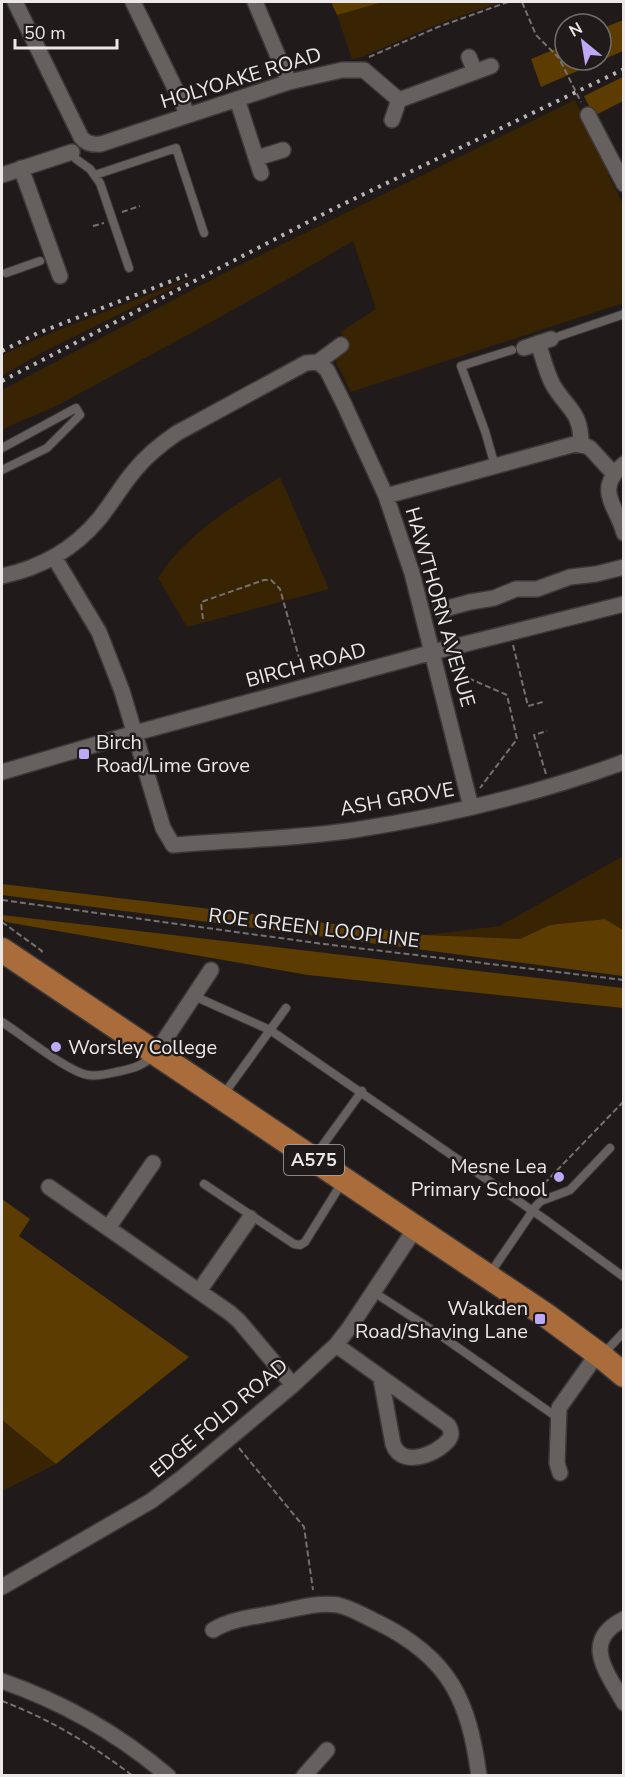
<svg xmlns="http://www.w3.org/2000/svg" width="625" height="1777" font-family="'Nunito Sans',sans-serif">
  <rect width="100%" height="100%" fill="#201b1a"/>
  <path fill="#382302" d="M383,2H501L438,24L362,57L352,59L337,15Z
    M575,100L609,171L608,175L623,204V303L351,392L336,362L338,356L348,346L340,332L376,309L353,241C257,298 158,351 60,404C41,414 20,420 2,430V390L236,267Z
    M196,276L43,352L2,376V355L44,336Z
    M280,477L329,589L187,627L158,578C187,532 236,505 280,477Z
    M623,856V930L605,919L550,925L521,939L425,935L500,926Z
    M2,1420L56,1464L2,1491Z"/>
  <path fill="#5d3c01" d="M331,2H383L337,15Z
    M623,20V51L541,87L531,59L565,45V60H601V29Z
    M623,77V101L594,116L584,96Z
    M2,884L425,935L520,939L550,925L605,919L623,930V976L2,895Z
    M2,915L623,988V1008L308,975L6,922L2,919Z
    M2,1199L30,1219L19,1236L189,1357L56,1464L2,1420Z"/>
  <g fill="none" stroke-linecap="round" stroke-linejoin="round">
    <g stroke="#3c3837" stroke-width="10">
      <path id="service" d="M72,152L76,159L90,169L100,183L129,268
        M95,175L176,148L204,233
        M6,273L40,261
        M551,339L624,314
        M2,448L76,408L80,415L47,448L2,470
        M495,466L485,431L461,366L512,350
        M194,996L270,1030L543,1218L624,1277
        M2,1022C21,1034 68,1072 88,1075C99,1077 111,1073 121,1071C134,1068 144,1065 153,1056
        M224,1094L286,1008
        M315,1156L362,1091
        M204,1184L294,1244L300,1245L305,1242L343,1181
        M489,1275L536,1206L541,1201L570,1190L610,1148
        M375,1293L440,1335L558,1418
        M604,1353L624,1332"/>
    </g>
    <g stroke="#3c3837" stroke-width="18">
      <path id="minor" d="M15,2L81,137C86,144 93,145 101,144L289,82L342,70H364L399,100
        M133,2L188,115
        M255,2L289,82
        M469,57L475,72
        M237,99L261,173
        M588,115L624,184
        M392,120L399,100L491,66
        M257,158L283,150
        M21,168L60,276
        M2,175L72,152
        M538,343C543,357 546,372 553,385C568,410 581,411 581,444
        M524,348L551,339
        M318,362L327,370L344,404L386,496L412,573L471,807
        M624,464C594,490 616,504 624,533
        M386,496L575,444L586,446L590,448L613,473
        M54,557L99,632L122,691L163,828L173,845C233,840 295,839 354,830C445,816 537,794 624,762
        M2,576C40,568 74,549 99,519C112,503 122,485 135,470C147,455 161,444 177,433L306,363L318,362L341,345
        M441,610L470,602L494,598L516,589H537L570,577L596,574L624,567
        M2,772L135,733L433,652L624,604
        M156,1053L211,970
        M49,1187L230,1313L239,1321L293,1385
        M108,1228L153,1163
        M199,1291L250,1218
        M336,1345L448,1425C450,1428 451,1430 451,1434C450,1448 403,1473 393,1444L381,1379
        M560,1473L557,1463L559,1408L598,1353
        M2,1587L151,1501L183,1477L293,1385L336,1345L350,1327L415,1229
        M624,1619C580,1641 607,1672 624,1703
        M213,1630C231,1619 253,1617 274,1613C295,1609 316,1602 338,1605C352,1608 366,1617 379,1623C450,1658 469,1701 479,1776
        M2,1681C62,1702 119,1734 168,1776
        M304,1776L327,1750"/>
    </g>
    <g stroke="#3c3837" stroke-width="27">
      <path id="primary" d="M2,950L547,1316L601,1356L624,1375"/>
    </g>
    <path stroke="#757170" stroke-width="2" stroke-dasharray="6 3" stroke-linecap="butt" d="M522,2L536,35L559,58L581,102
      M369,57L438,27L508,2
      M2,101V103
      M122,212L140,206
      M93,226L104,223
      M203,619L201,603L204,601L264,580H271L280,589L303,672
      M513,645L528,706L543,702
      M452,671L507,695L517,739L480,788
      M546,774L534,735L547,731
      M2,900L324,944L624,980
      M2,922L42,951L41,953
      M538,1190L624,1101
      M239,1448L304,1527L313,1590
      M2,1701C50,1719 92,1745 133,1776"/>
    <use href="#service" stroke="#66605e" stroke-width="8"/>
    <use href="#minor" stroke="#66605e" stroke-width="15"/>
    <use href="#primary" stroke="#aa6c3a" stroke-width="24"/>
    <path stroke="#b9b5b4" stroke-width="4" stroke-dasharray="3 6" stroke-linecap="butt" d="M2,351L38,333L187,275
      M2,381L335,208L624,69"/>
  </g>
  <g fill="#bda9f5" stroke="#201b1a" stroke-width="2">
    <rect x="78" y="748" width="12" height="12" rx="3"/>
    <circle cx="56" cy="1047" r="6"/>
    <circle cx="559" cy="1177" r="6"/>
    <rect x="534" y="1313" width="12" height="12" rx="3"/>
  </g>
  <g text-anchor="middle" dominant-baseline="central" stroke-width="5" stroke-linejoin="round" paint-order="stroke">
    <rect fill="#201b1a" stroke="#aeaaaa" stroke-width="1.5" x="284" y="1145" width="60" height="30" rx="4.5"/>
    <g font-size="18" font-weight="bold" fill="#ebe8e7">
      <text x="314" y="1160">A575</text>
    </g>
    <g font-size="20" fill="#ebe8e7" stroke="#201b1a">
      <text transform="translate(241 78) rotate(-17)">HOLYOAKE ROAD</text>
      <text transform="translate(440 607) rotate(74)">HAWTHORN AVENUE</text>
      <text transform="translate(306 665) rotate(-15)">BIRCH ROAD</text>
      <text transform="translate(397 799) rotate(-10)">ASH GROVE</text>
      <text transform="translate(314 928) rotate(7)">ROE GREEN LOOPLINE</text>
      <text transform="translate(219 1418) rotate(-40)">EDGE FOLD ROAD</text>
    </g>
    <g font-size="20" fill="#ebe8e7" stroke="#201b1a" text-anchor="start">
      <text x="96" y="742">Birch<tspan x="96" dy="23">Road/Lime Grove</tspan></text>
      <text x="68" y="1047">Worsley College</text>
      <text x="547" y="1166" text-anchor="end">Mesne Lea<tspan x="547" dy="23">Primary School</tspan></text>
      <text x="528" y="1308" text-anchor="end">Walkden<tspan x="528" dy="23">Road/Shaving Lane</tspan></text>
    </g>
  </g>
  <rect width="625" height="1777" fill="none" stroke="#ebe8e7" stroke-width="6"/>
  <g transform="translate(583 42) rotate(330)"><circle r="28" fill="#201b1a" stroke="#716d6c" stroke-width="1.5"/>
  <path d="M0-4.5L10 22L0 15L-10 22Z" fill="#bda9f5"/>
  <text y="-9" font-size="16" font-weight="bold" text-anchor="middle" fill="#ebe8e7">N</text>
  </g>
  <path d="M15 39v9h102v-9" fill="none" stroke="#ebe8e7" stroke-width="3"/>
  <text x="24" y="39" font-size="18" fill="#ebe8e7" stroke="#201b1a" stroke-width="4.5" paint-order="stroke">50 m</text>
</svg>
